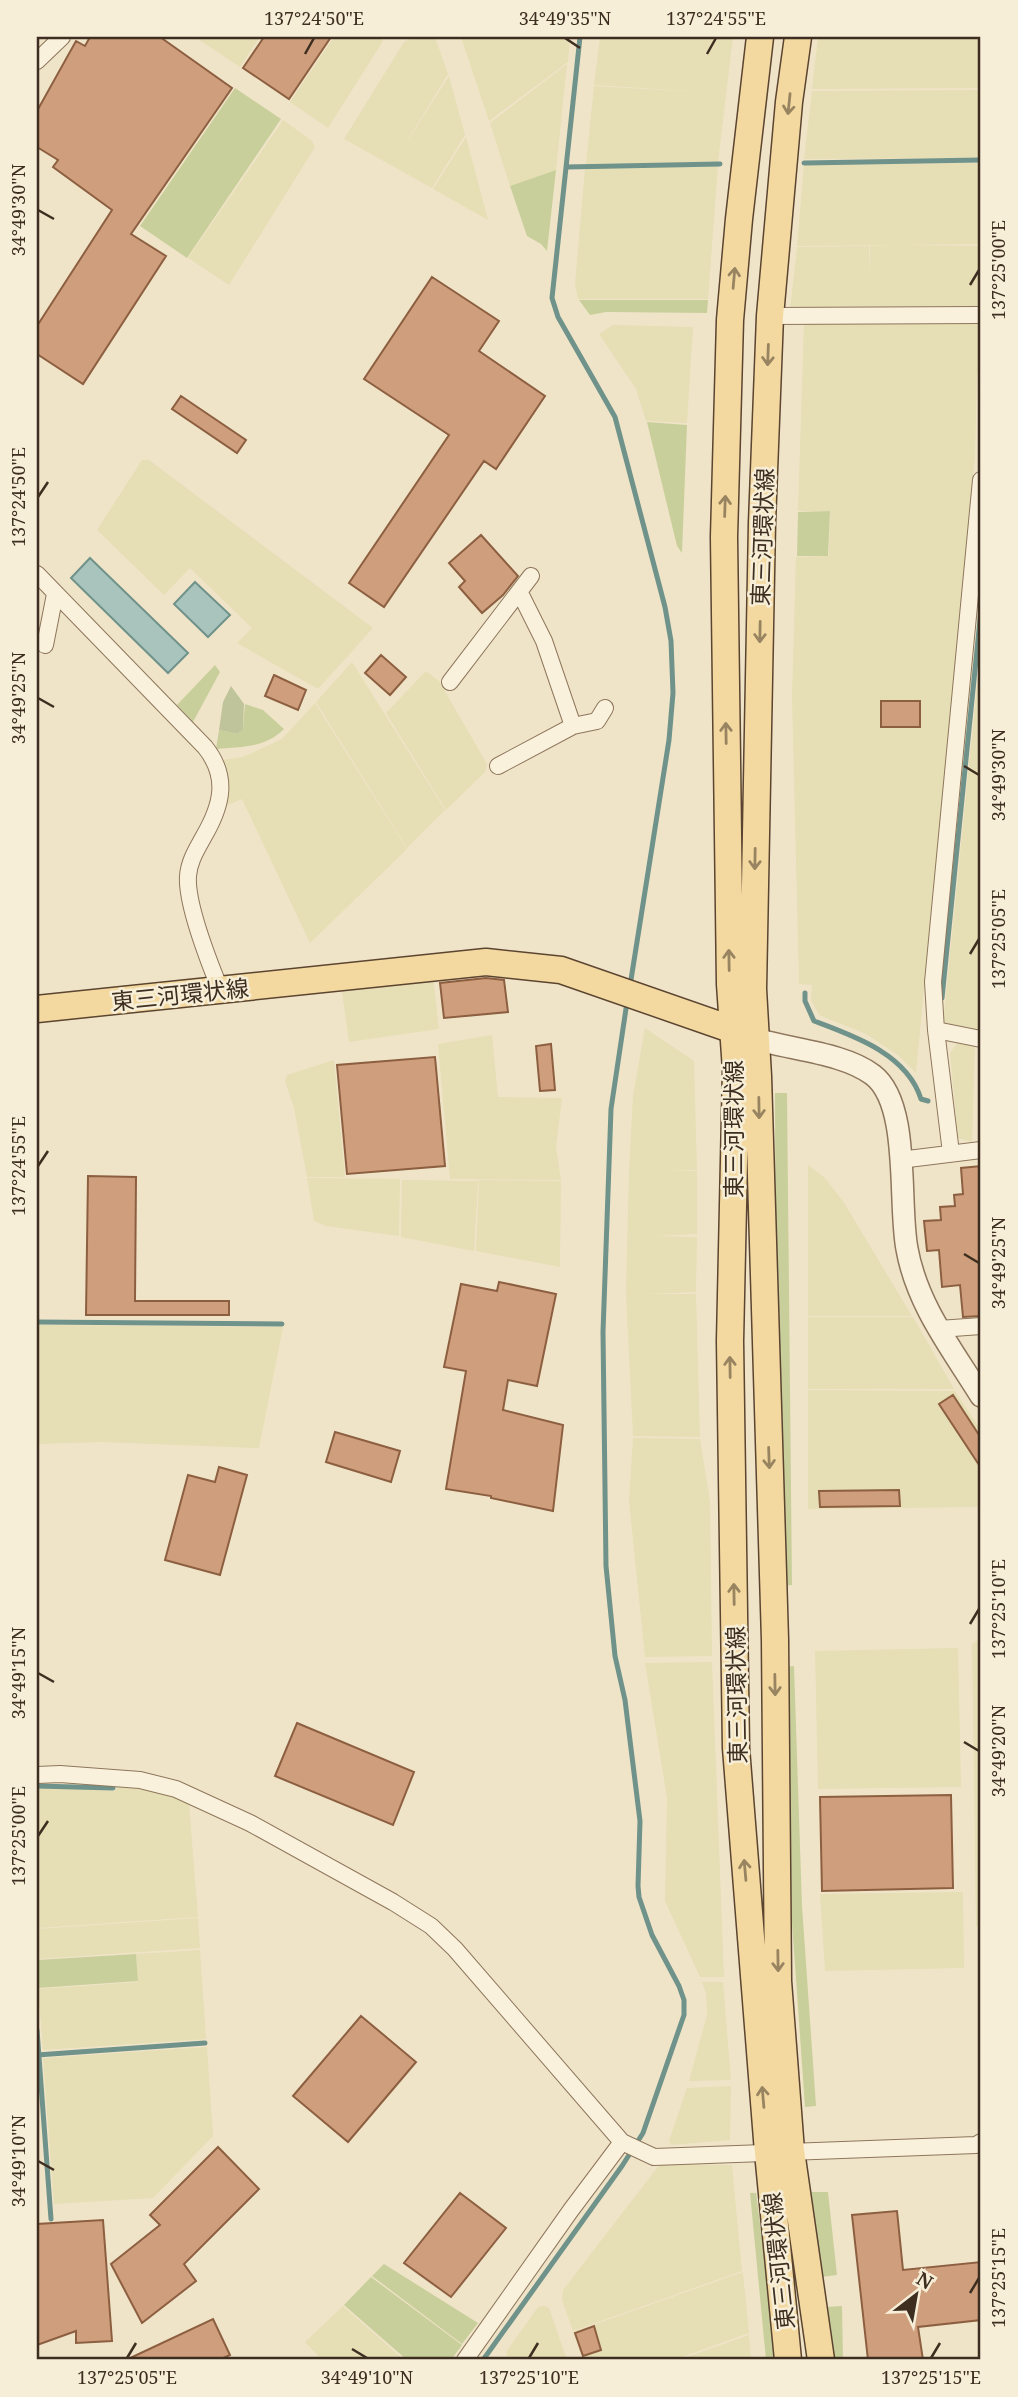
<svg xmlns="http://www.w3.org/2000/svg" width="1018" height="2397" font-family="'Noto Serif','Noto Sans JP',serif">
  <rect width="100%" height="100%" fill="#f0e4c8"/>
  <path fill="#e6deb5" d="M195,37H260L240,67Z
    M334,37H381L383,41L328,128L290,102Z
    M414,37H435L448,74L398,156L449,76L465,135L432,188L344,139L404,42Z
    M461,37H570L568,62L489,121Z
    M600,37H733L718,162L586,164L594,86L717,93L594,85Z
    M818,37H981V88L812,89Z
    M567,64L556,170L510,186L490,123Z
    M981,90V158L804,159L812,91Z
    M283,120L312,141L315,147L229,285L188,258Z
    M466,137L488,220L433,189Z
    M981,163V244L899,245L981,246V308L790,310L797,247L869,246L870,280V246L898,245L797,246L804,164Z
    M718,166L708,299H578L575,284L585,168Z
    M981,322V367L977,375L975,457L916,1073L898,1055L866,1034L819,1015L811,1000L812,985L799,984L792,696L796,557L829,556L830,511H798L804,323Z
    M613,325L693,327L687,423L646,421L636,389L599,334Z
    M142,460H149L373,628L318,689L237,643L252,628L190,568L164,595L97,530Z
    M981,645V1031L943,1024Z
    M352,662L445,810L407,848L316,702Z
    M426,671L439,681L487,764L485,772L446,810L386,713Z
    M315,703L407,849L310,943L242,799L223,807L228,789V777L222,760L243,757L282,739Z
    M433,975L439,1029L349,1042L341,986Z
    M645,1028L694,1061L697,1170L664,1171H697V1234L654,1236L697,1237L696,1292L646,1294H696L700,1437L633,1436L626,1294L629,1171L633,1096Z
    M492,1035L498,1097L562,1098L556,1147L561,1180L450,1179L438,1044Z
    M958,1042L975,1044L972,1142L958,1138L950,1053Z
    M334,1060L345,1177H307L294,1108L285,1081L287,1075Z
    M808,1165L824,1177L843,1201L912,1316H808Z
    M307,1178L400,1179L399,1236L326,1226L314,1221Z
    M402,1180L478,1181L474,1251L401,1237Z
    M479,1180L561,1181L560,1267L476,1251Z
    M808,1317H913L954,1389H808Z
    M37,1325L283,1327L259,1448L102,1442L37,1444Z
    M808,1390L955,1391L981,1430V1507L808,1509Z
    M633,1438L700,1439L710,1501L712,1656L645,1657L629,1501Z
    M981,1638V1924L976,1927L972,1644Z
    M958,1648L961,1787L818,1789L815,1651Z
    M712,1662L724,1977H700L665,1901L667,1798L645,1663Z
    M116,1784L139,1787L185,1799L189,1803L198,1917L37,1928V1788L60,1787L115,1791Z
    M963,1892L964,1968L825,1971L820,1894Z
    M198,1918L200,1948L37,1959V1929Z
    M200,1950L206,2039L43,2050L38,1989L138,1982L136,1954Z
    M702,1982H723L731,2080L689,2081L707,2015L706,1993Z
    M207,2047L213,2136L153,2198L54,2204L43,2058Z
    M731,2086L730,2140L671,2145L669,2141L687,2088Z
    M660,2164L732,2165L742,2271L573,2331L562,2300L563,2290Z
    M743,2272L749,2333L674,2360H583L573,2332Z
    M343,2306L404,2360H322L305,2342Z
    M544,2306L549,2308L567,2360H509L506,2352L538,2307Z
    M749,2335L751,2360H678Z"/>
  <path fill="#c9cf9b" d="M235,88L281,119L187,258L140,226Z
    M556,170L547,251L541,244L527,236L510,186Z
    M579,300H708L707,313L606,312L590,315Z
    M647,422L687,425L682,553L677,546Z
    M830,511L828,556H797L798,512Z
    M215,665L220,672L193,722L177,705Z
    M245,704L263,710L284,729C265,748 242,747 216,749L219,730L237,734L243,730Z
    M775,1093H787L792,1585L781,1586L776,1368Z
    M794,1666L802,1906L816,2106L805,2107L791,1908L783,1667Z
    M136,1954L138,1981L38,1988L37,1960Z
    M811,2192H828L837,2275L821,2277Z
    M750,2193H756L778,2360H766Z
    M384,2264L478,2323L462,2344L372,2276Z
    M371,2277L462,2345L451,2360H407L344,2305Z
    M842,2306L843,2360H832L825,2307Z"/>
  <path fill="#bfc49a" d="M231,686L244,704L243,730L237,734L219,730L223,702Z"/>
  <path fill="#a9c4bc" stroke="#6f938a" stroke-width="2" d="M90,558L188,653L168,673L71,578Z
    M195,582L230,615L208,637L174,604Z"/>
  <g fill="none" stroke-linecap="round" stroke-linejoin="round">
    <path stroke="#6f938a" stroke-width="5" d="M580,37L552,298L558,317L615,417L665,607L671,641L673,693L669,740L630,986
      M804,163L981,160
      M566,167L720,164
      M805,993V1001L814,1021C854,1036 907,1054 921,1099L928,1101
      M942,998L981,610
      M37,1322L282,1324
      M37,1786L113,1788
      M37,2030L51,2219
      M37,2055L205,2043
      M483,2360L622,2166L643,2133L684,2015V2000L679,1986L652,1935L639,1897L638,1886L640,1821L625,1700L615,1656L606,1566L603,1332L611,1109L627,1002"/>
  </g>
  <path fill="#cf9f7d" stroke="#8d5f41" stroke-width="2" d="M90,37H160L232,88L131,234L166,256L83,384L37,354V326L112,210L53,167L58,160L37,147V111L76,41L85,46Z
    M264,37H331L289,99L243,68Z
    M432,277L499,321L479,351L545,396L496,469L484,461L384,607L349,583L449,435L364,379Z
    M181,396L246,440L237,453L172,409Z
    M481,535L518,576L503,595L482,613L459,587L465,581L449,563Z
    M381,655L406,677L390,695L365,673Z
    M274,675L306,690L298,710L265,696Z
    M881,701H920V727H881Z
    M486,978L504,980L508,1012L444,1018L440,983Z
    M551,1044L555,1090L540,1091L536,1046Z
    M435,1057L445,1166L347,1174L337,1065Z
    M981,1166V1316L963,1317L960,1285L942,1287L939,1250L927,1251L924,1221L941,1220L940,1207L955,1206L954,1195L963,1194L961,1168Z
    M88,1176L136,1177L135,1301H229V1315H86Z
    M499,1282L556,1294L537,1386L508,1380L503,1410L563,1425L553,1511L491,1498V1496L446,1489L466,1371L444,1367L461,1284L497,1291Z
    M953,1395L981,1438V1468L939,1404Z
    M335,1432L400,1451L391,1482L326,1462Z
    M219,1467L247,1475L220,1575L165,1560L188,1475L215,1482Z
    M899,1490L900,1506L820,1507L819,1491Z
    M297,1723L414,1772L393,1825L275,1776Z
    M951,1795L953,1888L822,1891L820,1797Z
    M361,2016L416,2062L348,2142L293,2096Z
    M218,2147L259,2189L184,2264L196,2281L142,2323L111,2264L160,2225L150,2215Z
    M460,2193L506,2228L451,2297L404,2263Z
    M897,2211L903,2270L981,2262V2320L918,2327L923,2360H868L852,2215Z
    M103,2220L112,2341L76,2343V2331L37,2345V2224Z
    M213,2319L230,2355L219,2360H126Z
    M594,2326L601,2350L583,2356L575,2333Z"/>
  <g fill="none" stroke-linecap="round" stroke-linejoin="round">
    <g stroke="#8d765c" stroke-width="18">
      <path id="minor" d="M37,61L62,37
        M770,316L981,315
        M37,574L205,747C229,777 222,805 204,836C197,849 189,861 188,876C186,904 209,962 220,989
        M520,593L544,641L573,726
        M45,645L55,594
        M450,682L531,576
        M498,766L573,726L597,721L605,708
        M936,1030L981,1039
        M951,1153L936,1030L933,982L981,480
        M900,1160L981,1150
        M939,1329L981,1326
        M37,1775L60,1774L140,1780L176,1789L250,1823L393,1902L431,1926L455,1949L622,2142L654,2157L976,2145L981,2142
        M465,2360L571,2210L622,2142"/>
    </g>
    <g stroke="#8d765c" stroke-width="24">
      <path id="tertiary" d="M756,1039C792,1050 844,1053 873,1075C911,1104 898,1203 907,1249C917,1305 952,1349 981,1396"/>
    </g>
    <g stroke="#5b4430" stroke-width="29">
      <path id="primary" d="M760,37L739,219L730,320L724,537L730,984L736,1070L730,1341L736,1748L768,2152L788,2360
        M798,37L789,102L770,316L762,523L753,989L758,1076L775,1640L778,1981L791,2151L821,2360
        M37,1009L486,962L561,970L745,1034"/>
    </g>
    <use href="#minor" stroke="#faf1dc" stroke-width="16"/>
    <use href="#tertiary" stroke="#faf1dc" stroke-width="21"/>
    <use href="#primary" stroke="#f3d9a0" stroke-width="26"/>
  </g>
  <defs><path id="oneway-shaft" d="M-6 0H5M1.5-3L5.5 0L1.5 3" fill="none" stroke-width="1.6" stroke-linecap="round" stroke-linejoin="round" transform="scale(1.75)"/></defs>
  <g stroke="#988460">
    <use href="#oneway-shaft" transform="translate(789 104) rotate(96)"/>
    <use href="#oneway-shaft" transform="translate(734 278) rotate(-85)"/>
    <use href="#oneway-shaft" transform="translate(768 355) rotate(92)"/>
    <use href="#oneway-shaft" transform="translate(725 506) rotate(-88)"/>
    <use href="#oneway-shaft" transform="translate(760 632) rotate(91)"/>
    <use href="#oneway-shaft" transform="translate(726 733) rotate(-91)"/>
    <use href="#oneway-shaft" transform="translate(755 859) rotate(91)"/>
    <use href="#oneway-shaft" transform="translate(729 960) rotate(-91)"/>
    <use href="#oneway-shaft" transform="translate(759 1108) rotate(89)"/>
    <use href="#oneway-shaft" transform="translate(730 1367) rotate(-91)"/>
    <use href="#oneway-shaft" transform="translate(769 1458) rotate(88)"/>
    <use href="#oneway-shaft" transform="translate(734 1594) rotate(-91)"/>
    <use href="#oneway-shaft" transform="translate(775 1685) rotate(89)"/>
    <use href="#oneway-shaft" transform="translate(745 1870) rotate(-95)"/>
    <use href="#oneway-shaft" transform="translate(778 1961) rotate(89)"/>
    <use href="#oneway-shaft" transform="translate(763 2097) rotate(-95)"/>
  </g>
  <path fill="none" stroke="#3d2e20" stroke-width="2.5" d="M565,38L580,48M305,54L314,38M707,54L716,38M38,210L54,219M970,285L979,270M38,497L48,482M38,698L54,707M964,766L979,775M970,954L979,939M38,1166L48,1151M964,1254L979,1263M970,1624L979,1609M38,1673L54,1682M964,1742L979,1751M38,1836L48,1821M38,2161L54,2170M970,2293L979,2278M352,2349L367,2358M127,2358L136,2343M529,2358L538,2343M931,2358L940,2343"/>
  <g text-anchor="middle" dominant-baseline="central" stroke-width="5" stroke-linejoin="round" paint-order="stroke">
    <g font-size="23" fill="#3d2e20" stroke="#f7eed8">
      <text transform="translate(762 537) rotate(-88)">東三河環状線</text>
      <text transform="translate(180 994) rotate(-6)">東三河環状線</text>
      <text transform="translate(733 1129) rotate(-90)">東三河環状線</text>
      <text transform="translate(736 1695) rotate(-91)">東三河環状線</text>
      <text transform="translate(778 2261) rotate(-96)">東三河環状線</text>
    </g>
  </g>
  <rect width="1018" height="2397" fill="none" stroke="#f7eed8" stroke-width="77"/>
  <g transform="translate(916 2295) rotate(31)" stroke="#f7eed8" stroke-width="5" paint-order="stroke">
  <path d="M0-5L12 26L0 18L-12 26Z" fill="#3d2e20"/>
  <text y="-10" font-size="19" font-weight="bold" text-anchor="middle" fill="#3d2e20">N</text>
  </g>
  <rect x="38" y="38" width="941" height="2320" fill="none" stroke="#3d2e20" stroke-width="2.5"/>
  <g font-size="18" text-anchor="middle" fill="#3d2e20">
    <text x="314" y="25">137°24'50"E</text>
    <text x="565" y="25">34°49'35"N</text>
    <text x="716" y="25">137°24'55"E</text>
    <text transform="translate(19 210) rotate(-90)" y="6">34°49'30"N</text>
    <text transform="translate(999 270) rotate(-90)" y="6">137°25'00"E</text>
    <text transform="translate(19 497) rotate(-90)" y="6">137°24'50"E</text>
    <text transform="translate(19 698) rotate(-90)" y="6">34°49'25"N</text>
    <text transform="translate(999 775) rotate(-90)" y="6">34°49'30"N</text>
    <text transform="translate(999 939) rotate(-90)" y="6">137°25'05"E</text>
    <text transform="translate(19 1166) rotate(-90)" y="6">137°24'55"E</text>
    <text transform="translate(999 1263) rotate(-90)" y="6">34°49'25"N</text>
    <text transform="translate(999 1609) rotate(-90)" y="6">137°25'10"E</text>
    <text transform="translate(19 1673) rotate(-90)" y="6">34°49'15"N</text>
    <text transform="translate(999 1751) rotate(-90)" y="6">34°49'20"N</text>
    <text transform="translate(19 1836) rotate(-90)" y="6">137°25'00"E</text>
    <text transform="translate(19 2161) rotate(-90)" y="6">34°49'10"N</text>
    <text transform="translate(999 2278) rotate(-90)" y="6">137°25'15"E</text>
    <text x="127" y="2384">137°25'05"E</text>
    <text x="367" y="2384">34°49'10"N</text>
    <text x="529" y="2384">137°25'10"E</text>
    <text x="931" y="2384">137°25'15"E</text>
  </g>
</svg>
